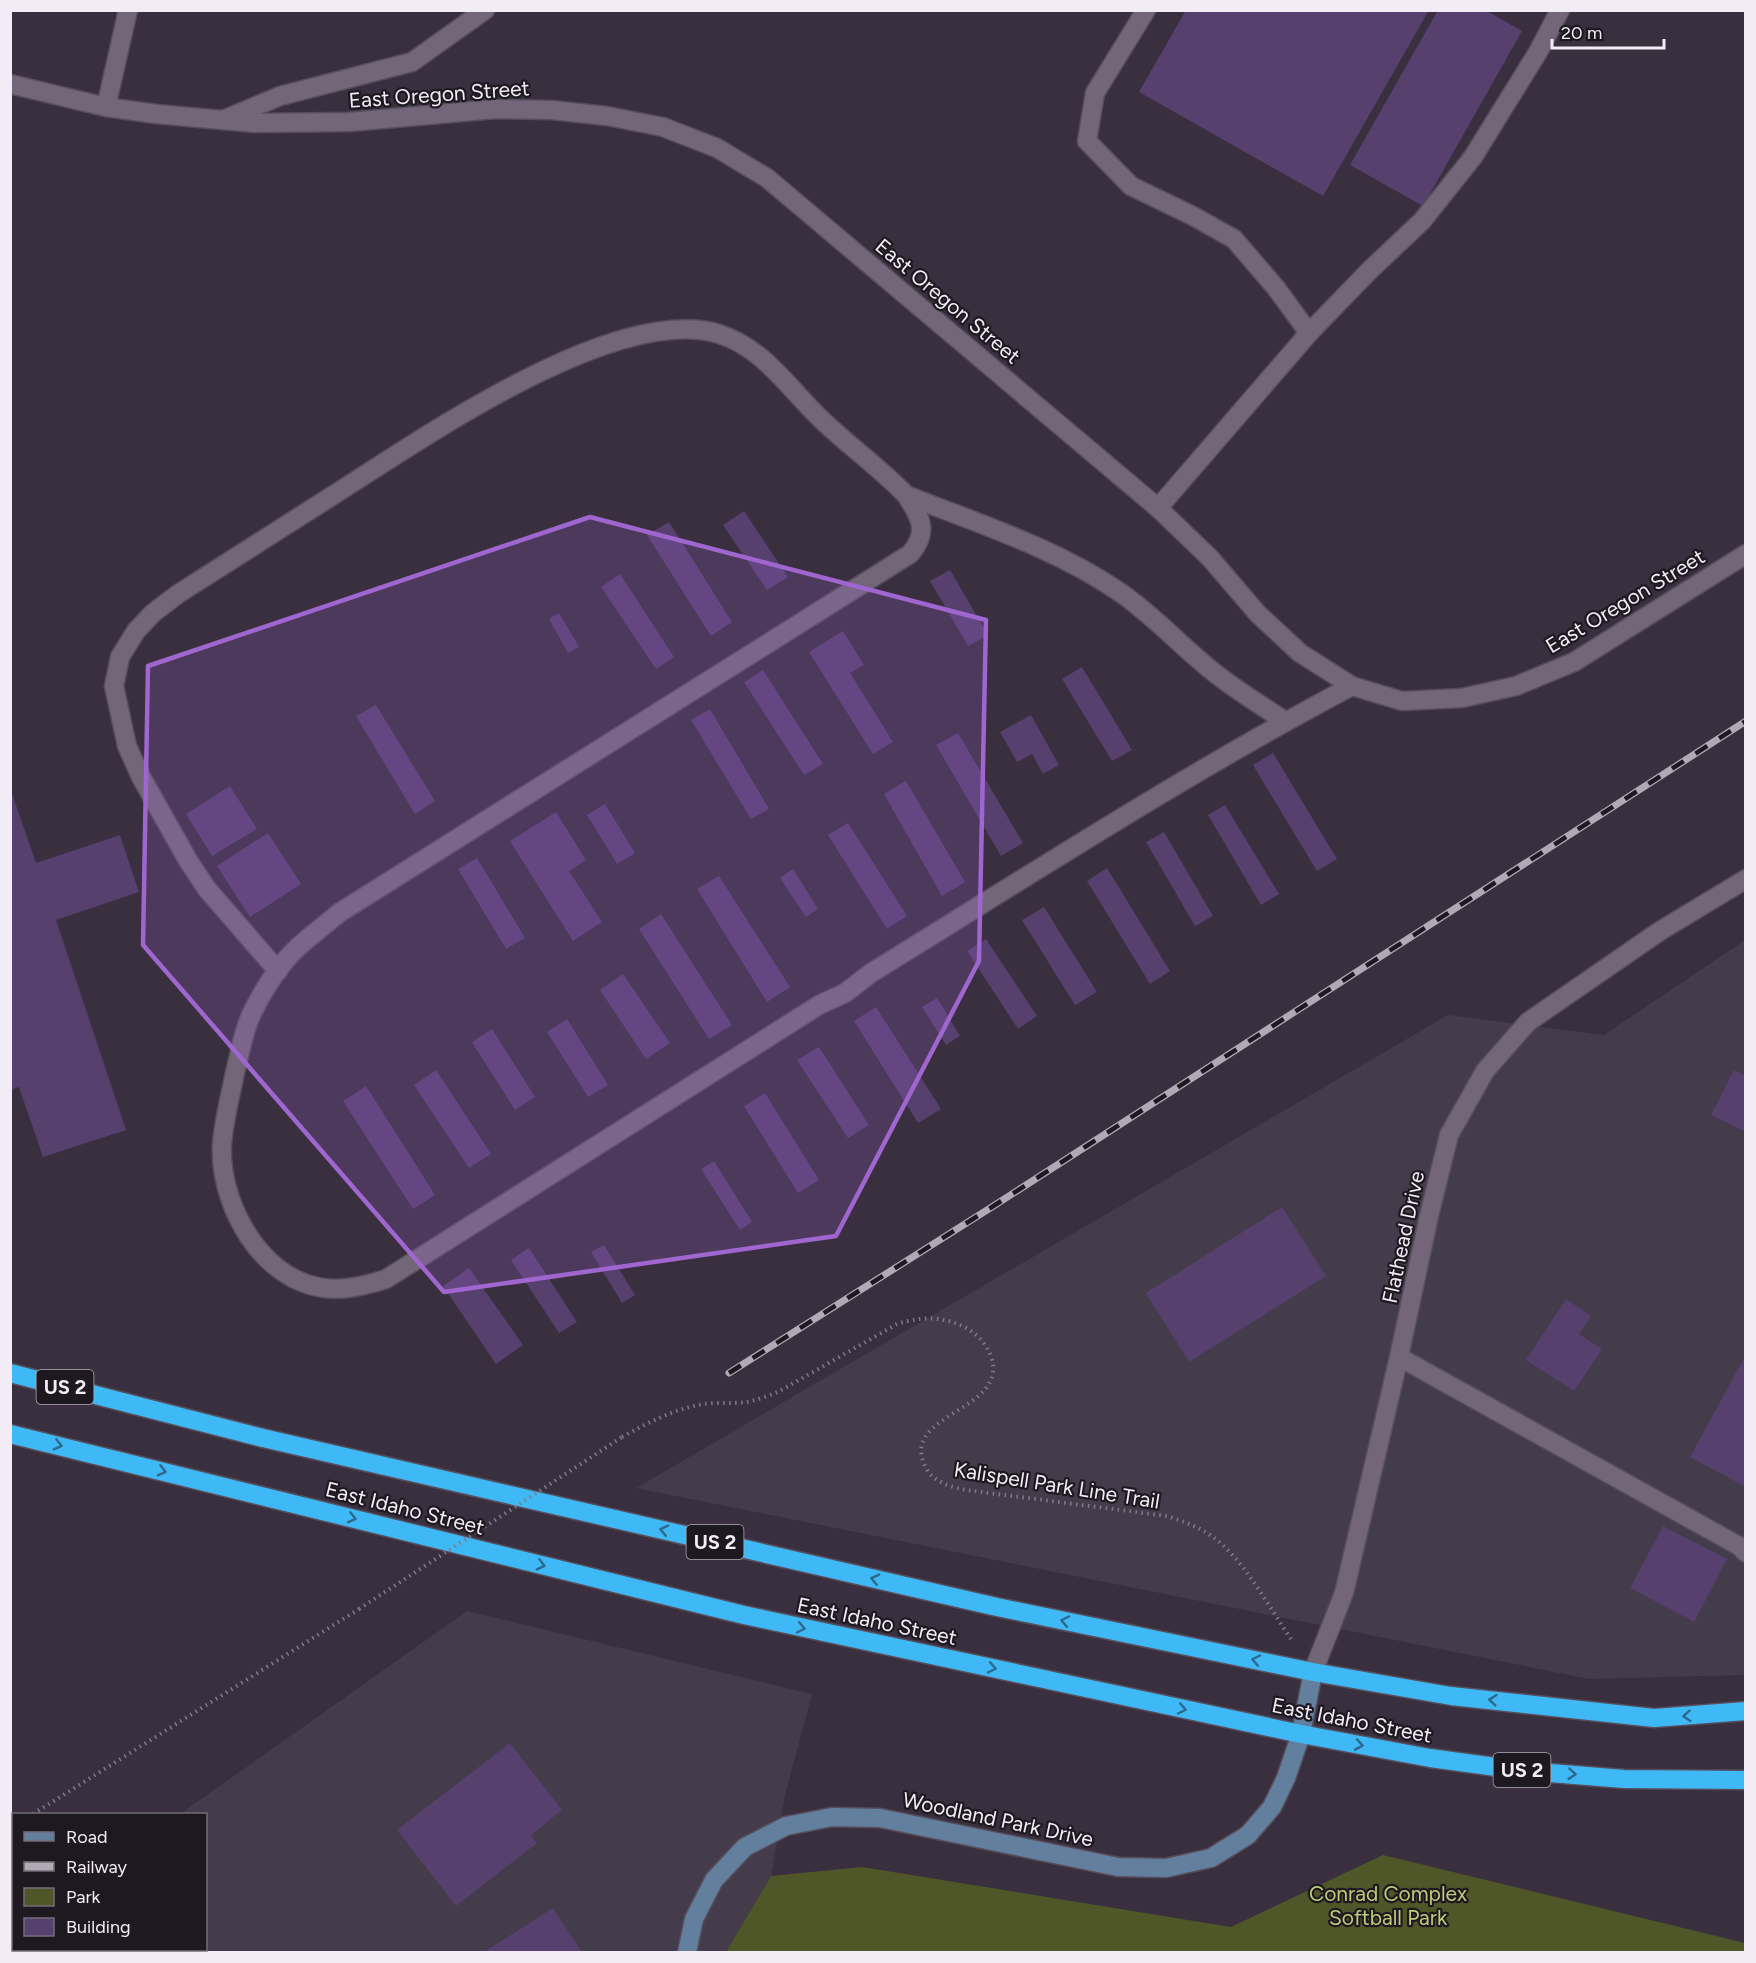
<svg xmlns="http://www.w3.org/2000/svg" width="1756" height="1963" font-family="Figtree,sans-serif">
  <rect width="100%" height="100%" fill="#392f3f"/>
  <path fill="#443b4b" d="M1745,940V1675L1589,1679L636,1488L1448,1015L1604,1035Z
    M467,1611L812,1694L785,1795L771,1876L726,1952H52L50,1950H206V1814H180Z"/>
  <path fill="#4f5728" d="M1383,1855L1745,1943V1952H726L771,1876L862,1867L1231,1927Z"/>
  <path fill="#56406e" d="M1186,10H1429L1323,196L1139,92Z
    M1438,10H1485L1522,31L1423,206L1350,165Z
    M744,511L788,577L767,590L723,525Z
    M669,522L732,622L711,636L647,535Z
    M950,570L988,635L968,646L930,581Z
    M620,574L674,657L656,669L601,587Z
    M559,613L579,647L568,653L549,619Z
    M843,631L864,665L850,673L893,742L873,754L809,652Z
    M1082,667L1132,750L1112,761L1062,679Z
    M763,670L823,764L804,775L744,682Z
    M376,705L435,801L415,814L356,716Z
    M710,709L769,809L751,819L691,720Z
    M1031,715L1059,765L1043,774L1032,754L1017,762L1000,732Z
    M958,733L1023,843L1001,856L936,745Z
    M1273,753L1337,859L1317,871L1253,765Z
    M906,781L965,882L942,896L884,794Z
    M230,786L257,829L212,856L186,814Z
    M10,788L36,863L120,835L139,892L56,920L126,1130L43,1157L19,1087L10,1090Z
    M605,804L635,853L617,864L587,815Z
    M1225,805L1279,894L1261,905L1208,815Z
    M556,812L586,860L569,871L602,922L573,941L510,841Z
    M848,823L907,916L887,929L828,835Z
    M1164,832L1213,916L1195,926L1146,842Z
    M268,833L301,884L250,917L217,866Z
    M477,858L525,938L506,949L458,869Z
    M1107,868L1170,971L1150,984L1087,881Z
    M793,869L818,909L806,917L780,878Z
    M719,876L790,987L767,1002L697,889Z
    M1044,907L1097,992L1075,1005L1022,920Z
    M661,914L732,1025L709,1039L639,929Z
    M986,939L1037,1016L1018,1029L967,951Z
    M623,974L670,1043L646,1059L600,990Z
    M937,998L960,1036L946,1045L922,1007Z
    M876,1007L941,1109L918,1123L854,1021Z
    M567,1019L608,1085L588,1097L547,1032Z
    M492,1029L535,1097L515,1110L472,1042Z
    M819,1047L869,1125L848,1138L797,1060Z
    M436,1070L491,1154L469,1168L414,1085Z
    M1734,1070L1746,1076V1132L1711,1115Z
    M366,1086L435,1195L413,1209L343,1101Z
    M765,1093L819,1180L798,1193L744,1106Z
    M714,1161L752,1222L740,1230L701,1169Z
    M1282,1207L1326,1276L1189,1362L1146,1293Z
    M604,1245L635,1295L622,1303L591,1252Z
    M529,1248L577,1322L559,1333L511,1260Z
    M469,1268L523,1345L496,1364L443,1286Z
    M1566,1299L1591,1316L1579,1334L1602,1349L1574,1391L1526,1360Z
    M1743,1360L1746,1361V1487L1690,1457Z
    M1663,1526L1727,1559L1694,1622L1630,1588Z
    M510,1743L562,1810L531,1835L537,1843L456,1906L397,1830Z
    M553,1908L582,1952H484Z"/>
  <g fill="none" stroke-linecap="round" stroke-linejoin="round">
    <g stroke="#574e5c" stroke-width="21">
      <path id="lane" d="M1146,10L1095,93L1087,141L1131,186L1193,216L1234,239L1276,288L1309,333
        M106,107L128,10
        M223,120L280,96L412,62L485,10
        M906,495C920,517 930,531 910,554L339,913C325,925 310,936 297,948C279,965 264,989 253,1011C244,1028 241,1049 236,1068C231,1093 224,1119 222,1144C219,1199 255,1269 310,1285C336,1293 361,1287 386,1279L819,1005L845,993L871,973C1030,875 1187,773 1352,686
        M1158,508L1309,333L1370,270L1422,221L1473,157L1538,52L1560,10
        M278,971L207,889L189,862L141,777L127,746L114,686L120,657L136,631L153,613L178,594C234,558 290,523 346,487C429,434 619,303 719,334C764,348 789,389 822,420C849,446 880,468 906,495C979,524 1056,548 1121,593C1154,616 1180,645 1211,670C1234,689 1261,705 1286,722
        M1399,1357L1739,1546L1746,1553"/>
    </g>
    <g stroke="#574e5c" stroke-width="21">
      <path id="street" d="M10,84L106,107L156,114L255,123L349,122L496,109L551,110L607,116L663,127L717,148L767,178L1158,508L1210,558L1258,614L1300,653L1352,686L1402,701L1462,698L1516,686L1574,662L1746,554
        M1313,1672L1344,1593L1399,1357L1429,1216L1449,1135L1485,1071L1528,1022L1660,931L1746,879"/>
    </g>
    <g stroke="#574e5c" stroke-width="21">
      <path id="secondary" d="M687,1952L694,1919L714,1880L745,1847L786,1826L832,1817L880,1818L1118,1867L1166,1868L1211,1858L1248,1835L1272,1807L1286,1778L1301,1734L1313,1672"/>
    </g>
    <g stroke="#574e5c" stroke-width="21">
      <path id="highway" d="M10,1373L263,1438L997,1607L1313,1672L1451,1696L1654,1718L1746,1711
        M10,1434L744,1615L1301,1734L1430,1758L1526,1771L1624,1779L1746,1780"/>
    </g>
    <path stroke="#837a88" stroke-width="4" stroke-dasharray="1.5 4.5" stroke-linecap="butt" d="M622,1437C649,1422 674,1409 704,1404C718,1402 733,1404 747,1402C757,1400 768,1396 778,1392L897,1324C922,1316 945,1316 968,1329C979,1336 986,1344 991,1356C1010,1412 900,1412 925,1466C932,1482 951,1487 966,1490L1167,1516C1182,1521 1197,1526 1210,1535C1242,1556 1269,1607 1291,1639
      M33,1814L359,1609
      M10,1829L14,1827"/>
    <use href="#lane" stroke="#726678" stroke-width="18"/>
    <use href="#street" stroke="#726678" stroke-width="18"/>
    <use href="#secondary" stroke="#637f9e" stroke-width="18"/>
    <use href="#highway" stroke="#3fb8f6" stroke-width="18"/>
    <g stroke="#b1a9b6" stroke-width="7">
      <path id="rail" d="M729,1373L995,1205L1746,721"/>
    </g>
    <use href="#rail" stroke="#1e1921" stroke-width="4.5" stroke-dasharray="14" stroke-linecap="butt"/>
    <path stroke="#837a88" stroke-width="4" stroke-dasharray="1.5 4.5" stroke-linecap="butt" d="M359,1609L622,1437"/>
  </g>
  <defs><path id="oneway-chevron" d="M-2-3.5L2.5 0L-2 3.5" fill="none" stroke-width="1.6" stroke-linecap="round" stroke-linejoin="round" transform="scale(1.5)"/></defs>
  <g stroke="#2e688c">
    <use href="#oneway-chevron" transform="translate(58 1445) rotate(14)"/>
    <use href="#oneway-chevron" transform="translate(162 1471) rotate(14)"/>
    <use href="#oneway-chevron" transform="translate(352 1518) rotate(14)"/>
    <use href="#oneway-chevron" transform="translate(664 1530) rotate(-167)"/>
    <use href="#oneway-chevron" transform="translate(541 1565) rotate(14)"/>
    <use href="#oneway-chevron" transform="translate(875 1579) rotate(-167)"/>
    <use href="#oneway-chevron" transform="translate(1065 1621) rotate(-168)"/>
    <use href="#oneway-chevron" transform="translate(801 1628) rotate(12)"/>
    <use href="#oneway-chevron" transform="translate(1256 1660) rotate(-168)"/>
    <use href="#oneway-chevron" transform="translate(992 1668) rotate(12)"/>
    <use href="#oneway-chevron" transform="translate(1493 1700) rotate(-174)"/>
    <use href="#oneway-chevron" transform="translate(1182 1709) rotate(12)"/>
    <use href="#oneway-chevron" transform="translate(1687 1716) rotate(175)"/>
    <use href="#oneway-chevron" transform="translate(1359 1745) rotate(10)"/>
    <use href="#oneway-chevron" transform="translate(1572 1774) rotate(5)"/>
  </g>
  <path fill="#9f66d0" fill-opacity="0.2" stroke="#9f66d0" stroke-width="4.5" stroke-linejoin="round" d="M590,517L986,620L979,961L836,1236L444,1292L143,945L148,666Z"/>
  <g text-anchor="middle" dominant-baseline="central" stroke-width="4.5" stroke-linejoin="round" paint-order="stroke">
    <g fill="#1e1921" stroke="#b3adb7" stroke-width="1.5">
      <rect x="36.5" y="1370" width="57" height="34" rx="4.5"/>
      <rect x="686.5" y="1525" width="57" height="34" rx="4.5"/>
      <rect x="1493.5" y="1753" width="57" height="34" rx="4.5"/>
    </g>
    <g font-size="20" font-weight="bold" fill="#f3ecf7">
      <text x="65" y="1387">US 2</text>
      <text x="715" y="1542">US 2</text>
      <text x="1522" y="1770">US 2</text>
    </g>
    <g font-size="21" fill="#f3ecf7" stroke="#1e1921">
      <text transform="translate(439 94) rotate(-4)">East Oregon Street</text>
      <text transform="translate(948 301) rotate(40)">East Oregon Street</text>
      <text transform="translate(1625 601) rotate(-31)">East Oregon Street</text>
      <text transform="translate(1403 1237) rotate(-78)">Flathead Drive</text>
      <text transform="translate(1057 1485) rotate(9)">Kalispell Park Line Trail</text>
      <text transform="translate(405 1508) rotate(14)">East Idaho Street</text>
      <text transform="translate(877 1621) rotate(12)">East Idaho Street</text>
      <text transform="translate(1352 1720) rotate(11)">East Idaho Street</text>
      <text transform="translate(998 1819) rotate(12)">Woodland Park Drive</text>
    </g>
    <g font-size="21" fill="#bdcc78" stroke="#1e1921">
      <text x="1388" y="1893">Conrad Complex<tspan x="1388" dy="24">Softball Park</tspan></text>
    </g>
  </g>
  <rect width="1756" height="1963" fill="none" stroke="#f3ecf7" stroke-width="24"/>
  <rect x="12" y="1813" width="195" height="138" fill="#1e1921" stroke="#736d77" stroke-width="1.5"/>
  <rect x="24" y="1832" width="30" height="9" fill="#637f9e" stroke="#736d77" stroke-width="1.5"/>
  <text x="66" y="1843" font-size="18" fill="#f3ecf7">Road</text>
  <rect x="24" y="1862" width="30" height="9" fill="#b1a9b6" stroke="#736d77" stroke-width="1.5"/>
  <text x="66" y="1873" font-size="18" fill="#f3ecf7">Railway</text>
  <rect x="24" y="1888" width="30" height="18" fill="#4f5728" stroke="#736d77" stroke-width="1.5"/>
  <text x="66" y="1903" font-size="18" fill="#f3ecf7">Park</text>
  <rect x="24" y="1918" width="30" height="18" fill="#56406e" stroke="#736d77" stroke-width="1.5"/>
  <text x="66" y="1933" font-size="18" fill="#f3ecf7">Building</text>
  <path d="M1552 39v9h112v-9" fill="none" stroke="#f3ecf7" stroke-width="3"/>
  <text x="1561" y="39" font-size="18" fill="#f3ecf7" stroke="#1e1921" stroke-width="4.5" paint-order="stroke">20 m</text>
</svg>
